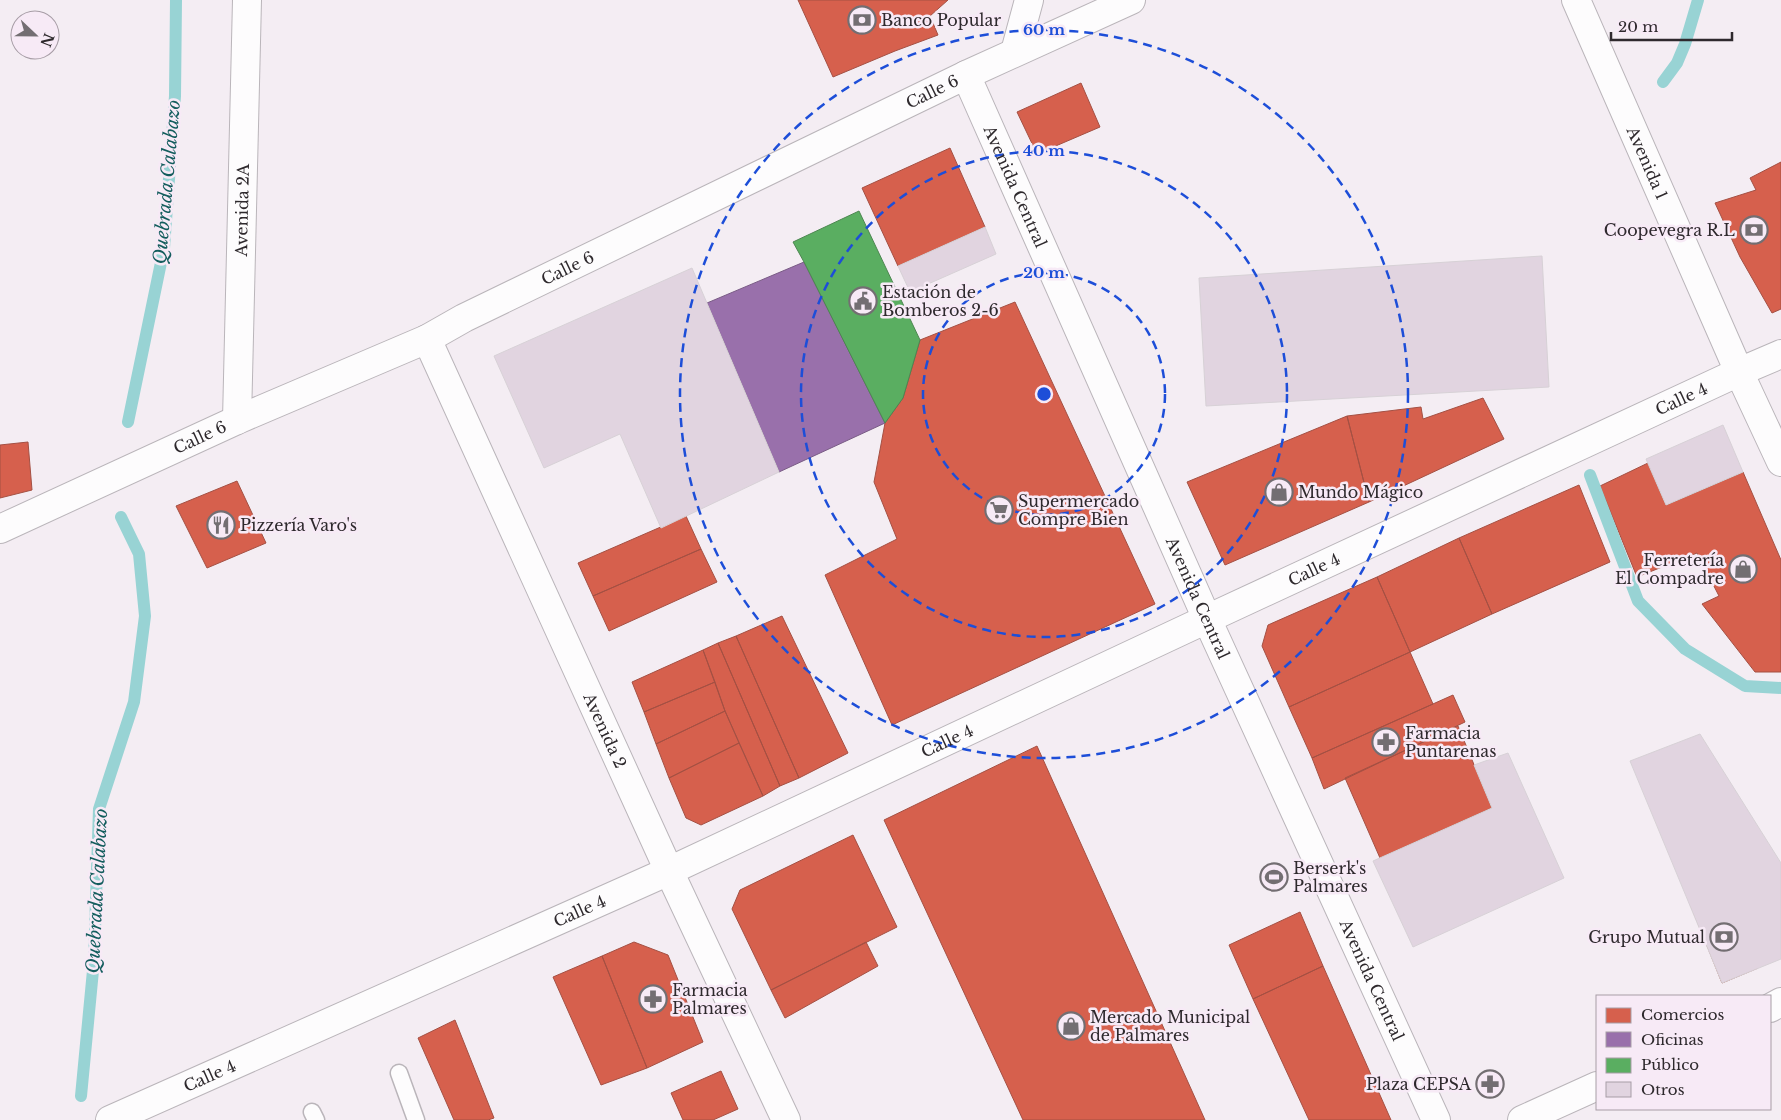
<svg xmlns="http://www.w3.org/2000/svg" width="1781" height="1120" font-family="'Libre Baskerville',serif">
  <rect width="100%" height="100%" fill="#f4edf3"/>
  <path fill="#d6604d" stroke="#a45043" d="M798,0H948L930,16L938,35L895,51L833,77Z
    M1081,83L1100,127L1037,154L1017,112Z
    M950,148L985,227L898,266L862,188Z
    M1781,162V309L1772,313L1740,257L1715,203L1756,190L1750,178Z
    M1015,302L1155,604L892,725L825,575L897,539L874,482L885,423L903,398L920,340Z
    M1483,398L1504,439L1369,502L1347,416L1421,407L1423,419Z
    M1347,416L1369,502L1225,565L1187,482Z
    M28,442L32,490L0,498V445Z
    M1648,463L1666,505L1743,472L1781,560V672H1755L1702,604L1719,596L1697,553L1637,577L1600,486Z
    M237,481L266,543L207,568L176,506Z
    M1579,485L1610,562L1492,614L1459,538Z
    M686,516L701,549L593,596L578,563Z
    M1459,538L1492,614L1410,652L1377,577Z
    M701,549L717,582L609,631L593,596Z
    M1377,577L1410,652L1289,707L1262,646L1268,625Z
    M782,616L848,753L799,778L736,636Z
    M736,636L799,778L780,786L718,643Z
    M718,643L780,786L763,796L725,711L703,650Z
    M703,650L715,682L644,712L632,682Z
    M1410,652L1433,704L1312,758L1289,707Z
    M715,682L725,711L656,744L644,712Z
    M1453,695L1465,722L1324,789L1312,758Z
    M725,711L739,743L669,778L656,744Z
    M1458,726L1492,808L1380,858L1345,778Z
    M739,743L763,796L701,825L686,818L669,778Z
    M1037,746L1205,1120H1023L884,820Z
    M853,835L897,927L771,990L732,909L740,890Z
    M1725,893L1758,968L1722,983L1691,906Z
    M1300,912L1323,966L1253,999L1229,945Z
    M634,942L668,955L703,1042L647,1068L602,956Z
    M866,942L878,966L785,1018L771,990Z
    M602,956L647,1068L601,1085L553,977Z
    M1323,966L1391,1120H1309L1253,999Z
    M455,1020L494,1118L488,1120H454L418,1038Z
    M721,1071L738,1109L713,1120H683L671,1093Z"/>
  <path fill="#9970ab" stroke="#795b85" d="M804,262L885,423L779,472L707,303Z"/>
  <path fill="#5aae61" stroke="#4d8651" d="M859,211L920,340L903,398L885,423L804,262L793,242Z"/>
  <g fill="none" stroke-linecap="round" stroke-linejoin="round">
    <path stroke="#98d3d4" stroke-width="12" d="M1663,82L1677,63L1685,44L1698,0
      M128,422L164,248L175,96L176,0
      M1590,475L1638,601L1685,649L1745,686L1781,688
      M81,1096L94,960L99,809L134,702L145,616L139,554L121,517"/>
  </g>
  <path fill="#e1d4e0" stroke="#d7d1d6" d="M985,227L996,254L910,292L898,266Z
    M1542,256L1549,387L1206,406L1199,278Z
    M692,268L779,472L661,528L620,434L544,468L494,356Z
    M1723,425L1743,472L1666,505L1646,459Z
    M1700,734L1781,863V959L1722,983L1630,761Z
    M1508,753L1564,878L1413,947L1373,861L1492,808L1474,765Z"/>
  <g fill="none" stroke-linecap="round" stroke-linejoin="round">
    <g stroke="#bab5ba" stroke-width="19">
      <path id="lane" d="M399,1073L416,1120
        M312,1112L316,1120"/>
    </g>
    <g stroke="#bab5ba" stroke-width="30">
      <g id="street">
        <path id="s1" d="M1576,0L1739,372L1781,354"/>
        <path d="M1015,52L1029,0"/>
        <path id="s2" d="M966,75L1207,619L1436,1120"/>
        <path id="s3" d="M427,339L669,871"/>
        <path id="s4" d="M237,420L247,0"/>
        <path id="s5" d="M0,529L237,420L427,339L464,318L966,75L1131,0"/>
      </g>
    </g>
    <g stroke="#bab5ba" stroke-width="30">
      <g id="secondary">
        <path d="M669,871L786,1120"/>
        <path d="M1770,1008L1781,1002"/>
        <path id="s6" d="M110,1120L669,871L1207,619L1739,372L1781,462"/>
        <path d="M1522,1120L1597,1086"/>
      </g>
    </g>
    <use href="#lane" stroke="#fdfcfd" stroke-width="16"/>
    <use href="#street" stroke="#fdfcfd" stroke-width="28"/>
    <use href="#secondary" stroke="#fdfcfd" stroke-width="28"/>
  </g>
  <g fill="none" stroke="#1d4ed8" stroke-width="2.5" stroke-dasharray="9 6">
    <circle cx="1044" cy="394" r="121"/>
    <circle cx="1044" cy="394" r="243"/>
    <circle cx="1044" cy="394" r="364"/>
  </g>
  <defs>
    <g id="bank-ring" transform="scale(1.4375)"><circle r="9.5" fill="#f7eaf6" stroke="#736e72" stroke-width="1.5"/><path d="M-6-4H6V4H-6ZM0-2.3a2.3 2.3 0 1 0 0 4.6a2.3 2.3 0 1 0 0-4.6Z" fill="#736e72"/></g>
    <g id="civic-ring" transform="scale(1.4375)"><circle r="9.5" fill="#f7eaf6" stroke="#736e72" stroke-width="1.5"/><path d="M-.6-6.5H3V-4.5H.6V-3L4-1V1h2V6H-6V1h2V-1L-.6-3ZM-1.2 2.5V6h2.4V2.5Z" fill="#736e72"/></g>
    <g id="shop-ring" transform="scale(1.4375)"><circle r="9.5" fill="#f7eaf6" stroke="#736e72" stroke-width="1.5"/><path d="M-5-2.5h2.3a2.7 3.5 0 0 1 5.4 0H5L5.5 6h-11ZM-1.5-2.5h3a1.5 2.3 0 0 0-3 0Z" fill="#736e72"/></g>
    <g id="supermarket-ring" transform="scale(1.4375)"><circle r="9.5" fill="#f7eaf6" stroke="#736e72" stroke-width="1.5"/><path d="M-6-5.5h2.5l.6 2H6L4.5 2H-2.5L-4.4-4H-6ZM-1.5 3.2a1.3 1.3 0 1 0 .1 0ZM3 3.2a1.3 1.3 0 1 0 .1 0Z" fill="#736e72"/></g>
    <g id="restaurant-ring" transform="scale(1.4375)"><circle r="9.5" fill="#f7eaf6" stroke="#736e72" stroke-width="1.5"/><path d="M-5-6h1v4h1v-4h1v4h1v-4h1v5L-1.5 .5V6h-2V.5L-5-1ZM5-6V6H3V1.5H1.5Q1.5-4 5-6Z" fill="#736e72"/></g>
    <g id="pharmacy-ring" transform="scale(1.4375)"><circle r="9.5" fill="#f7eaf6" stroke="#736e72" stroke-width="1.5"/><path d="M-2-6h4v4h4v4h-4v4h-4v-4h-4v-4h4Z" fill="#736e72"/></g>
    <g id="stadium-ring" transform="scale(1.4375)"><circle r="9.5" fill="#f7eaf6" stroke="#736e72" stroke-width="1.5"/><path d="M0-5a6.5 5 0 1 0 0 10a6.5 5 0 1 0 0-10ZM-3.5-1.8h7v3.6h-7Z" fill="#736e72"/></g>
  </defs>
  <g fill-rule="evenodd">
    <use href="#bank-ring" x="862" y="20"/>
    <use href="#bank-ring" x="1754" y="230"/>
    <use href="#civic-ring" x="863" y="301"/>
    <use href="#shop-ring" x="1279" y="492"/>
    <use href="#supermarket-ring" x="999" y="510"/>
    <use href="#restaurant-ring" x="221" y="525"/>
    <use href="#shop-ring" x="1743" y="569"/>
    <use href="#pharmacy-ring" x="1386" y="742"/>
    <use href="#stadium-ring" x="1274" y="877"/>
    <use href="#bank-ring" x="1724" y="937"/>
    <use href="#pharmacy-ring" x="653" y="999"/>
    <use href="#shop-ring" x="1071" y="1026"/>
    <use href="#pharmacy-ring" x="1490" y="1084"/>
  </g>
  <g text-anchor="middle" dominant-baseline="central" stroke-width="5" stroke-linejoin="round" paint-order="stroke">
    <g font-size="16" fill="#2e292d" stroke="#f7eaf6" text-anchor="start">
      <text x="881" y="20">Banco Popular</text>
      <text x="1735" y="230" text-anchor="end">Coopevegra R.L</text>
      <text x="882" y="292">Estación de<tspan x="882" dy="18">Bomberos 2-6</tspan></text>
      <text x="1298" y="492">Mundo Mágico</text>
      <text x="1018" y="501">Supermercado<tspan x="1018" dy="18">Compre Bien</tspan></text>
      <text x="240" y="525">Pizzería Varo's</text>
      <text x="1724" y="560" text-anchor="end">Ferretería<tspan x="1724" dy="18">El Compadre</tspan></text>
      <text x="1405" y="733">Farmacia<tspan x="1405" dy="18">Puntarenas</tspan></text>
      <text x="1293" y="868">Berserk's<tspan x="1293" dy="18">Palmares</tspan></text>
      <text x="1705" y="937" text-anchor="end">Grupo Mutual</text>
      <text x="672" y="990">Farmacia<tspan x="672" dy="18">Palmares</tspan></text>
      <text x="1090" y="1017">Mercado Municipal<tspan x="1090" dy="18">de Palmares</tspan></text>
      <text x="1471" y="1084" text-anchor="end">Plaza CEPSA</text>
    </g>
    <g font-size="16" fill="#2e292d" stroke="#f7eaf6">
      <text stroke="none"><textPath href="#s5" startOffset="1030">Calle 6</textPath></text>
      <text stroke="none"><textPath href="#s1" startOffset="178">Avenida 1</textPath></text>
      <text stroke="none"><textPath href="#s2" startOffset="122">Avenida Central</textPath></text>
      <text stroke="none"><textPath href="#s4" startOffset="210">Avenida 2A</textPath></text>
      <text stroke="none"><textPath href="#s5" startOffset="625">Calle 6</textPath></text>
      <text stroke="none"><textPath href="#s6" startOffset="1729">Calle 4</textPath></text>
      <text stroke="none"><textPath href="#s5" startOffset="220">Calle 6</textPath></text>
      <text stroke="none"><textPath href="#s6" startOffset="1324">Calle 4</textPath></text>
      <text stroke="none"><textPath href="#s2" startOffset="572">Avenida Central</textPath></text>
      <text stroke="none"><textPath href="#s3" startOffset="430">Avenida 2</textPath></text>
      <text stroke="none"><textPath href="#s6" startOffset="919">Calle 4</textPath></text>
      <text stroke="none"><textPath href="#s6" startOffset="514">Calle 4</textPath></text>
      <text stroke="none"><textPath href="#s2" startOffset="992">Avenida Central</textPath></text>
      <text stroke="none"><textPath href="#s6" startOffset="109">Calle 4</textPath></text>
    </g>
    <g font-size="18" font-style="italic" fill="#135d5d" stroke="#f7eaf6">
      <text transform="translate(167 182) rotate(-85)">Quebrada Calabazo</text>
      <text transform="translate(97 891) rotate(-87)">Quebrada Calabazo</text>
    </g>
  </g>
  <circle cx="1044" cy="394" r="8" fill="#1d4ed8" stroke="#f7eaf6" stroke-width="2.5"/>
  <g font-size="15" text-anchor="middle" font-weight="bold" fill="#1d4ed8" stroke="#f7eaf6" stroke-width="5" stroke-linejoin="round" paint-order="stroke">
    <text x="1044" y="35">60 m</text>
    <text x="1044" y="156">40 m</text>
    <text x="1044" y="278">20 m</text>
  </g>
  <rect x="1596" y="995" width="175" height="115" fill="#f7eaf6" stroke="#a79da6"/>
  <rect x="1606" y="1008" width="25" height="15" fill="#d6604d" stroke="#a79da6"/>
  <text x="1641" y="1020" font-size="15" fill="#2e292d">Comercios</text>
  <rect x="1606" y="1032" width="25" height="15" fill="#9970ab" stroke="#a79da6"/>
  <text x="1641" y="1045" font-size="15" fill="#2e292d">Oficinas</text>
  <rect x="1606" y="1058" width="25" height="15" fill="#5aae61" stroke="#a79da6"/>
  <text x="1641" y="1070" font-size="15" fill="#2e292d">Público</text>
  <rect x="1606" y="1082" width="25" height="15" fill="#e1d4e0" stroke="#a79da6"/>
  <text x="1641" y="1095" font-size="15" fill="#2e292d">Otros</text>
  <g transform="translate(35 35) rotate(112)"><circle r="24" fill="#f7eaf6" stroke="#a79da6"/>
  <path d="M0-4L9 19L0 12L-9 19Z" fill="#736e72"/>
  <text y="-8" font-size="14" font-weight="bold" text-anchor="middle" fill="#2e292d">N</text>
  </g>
  <path d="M1611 32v8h121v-8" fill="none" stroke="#2e292d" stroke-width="2.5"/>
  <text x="1618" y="32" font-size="15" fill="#2e292d" stroke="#f7eaf6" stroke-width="4" paint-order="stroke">20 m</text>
</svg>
